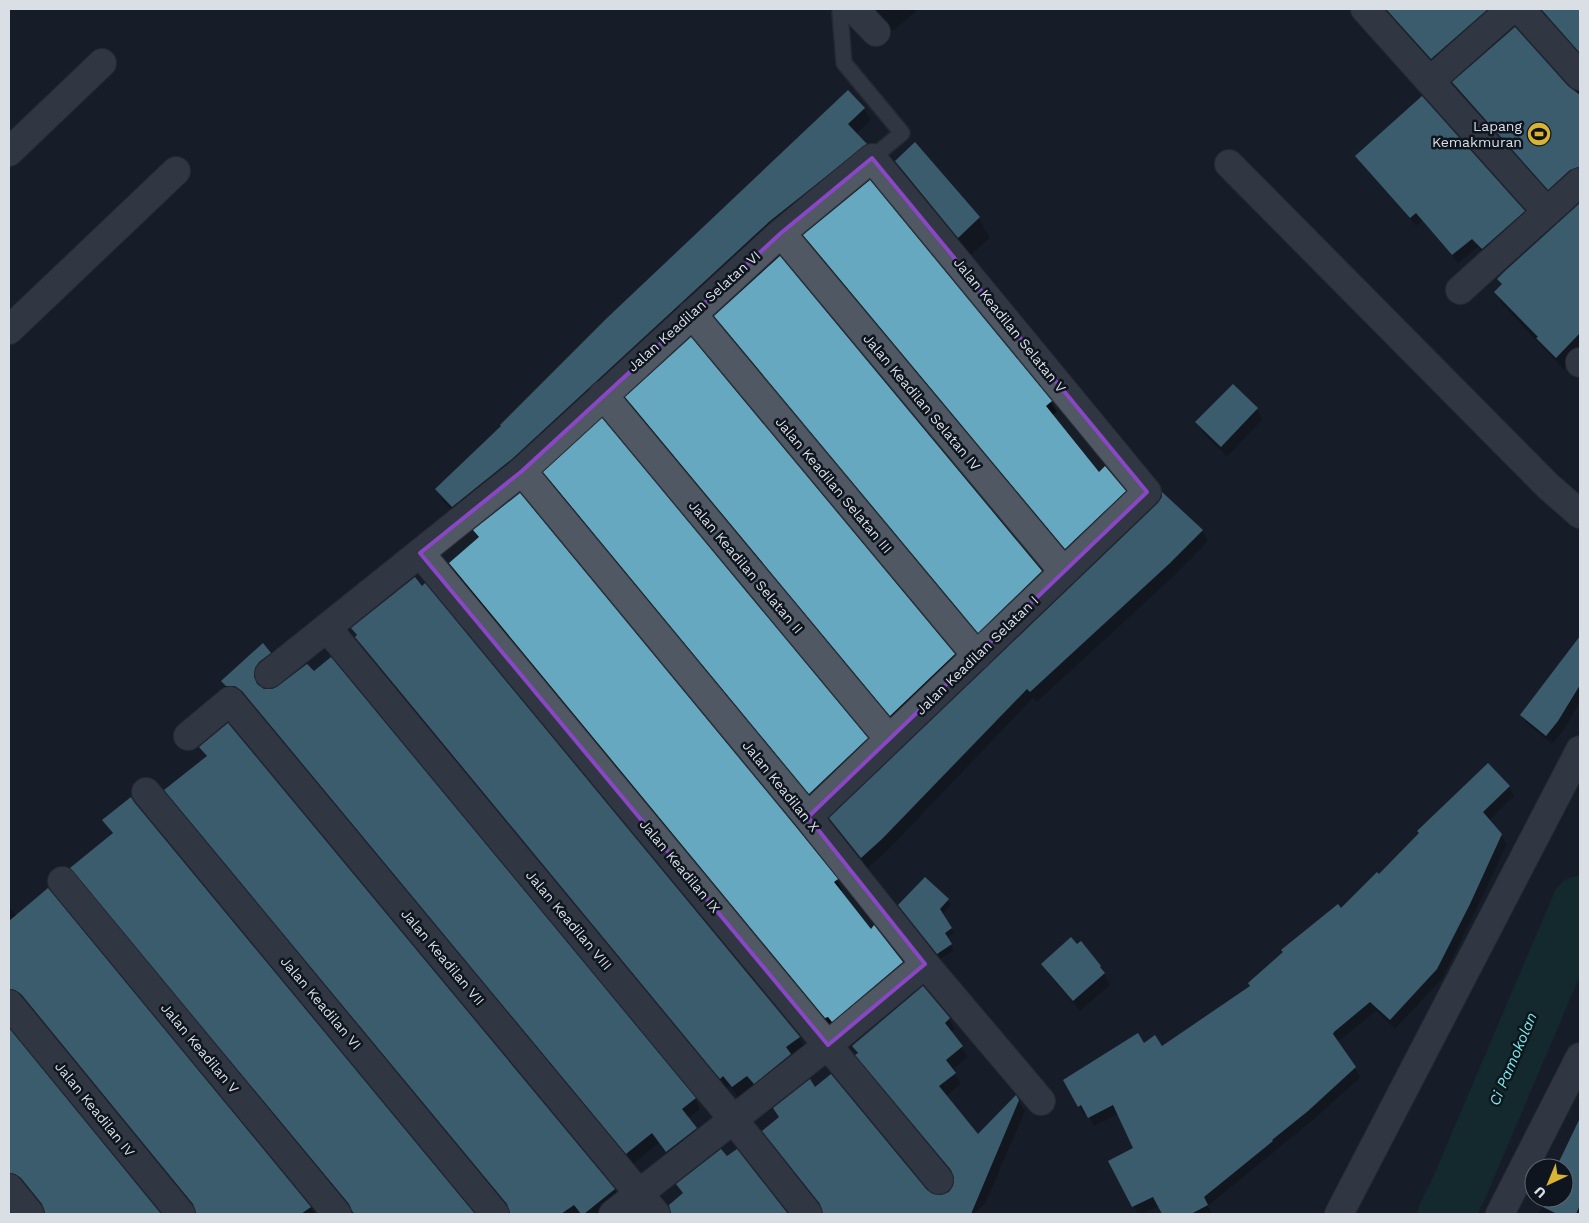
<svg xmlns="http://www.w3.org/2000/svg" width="1589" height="1223" font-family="'Work Sans',sans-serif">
  <rect width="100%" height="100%" fill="#181e28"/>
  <path fill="#0007" d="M871,9H919L893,31Z
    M1380,9H1511L1439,71Z
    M1536,9H1580V56Z
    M1453,83L1568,87L1574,92H1580V182L1556,202L1461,96Z
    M848,92L864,109L871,120L856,134L866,145L872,156L459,518L443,501L437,490Z
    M915,144L979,218L990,238L970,256L908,181L896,161Z
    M1357,156L1524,211L1529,220L1488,257L1478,247L1458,263L1422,221L1416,226L1362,165Z
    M870,182L1051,402L1057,412L1052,415L1098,474L1125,491L1130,501L1071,558L810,245L805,235Z
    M1580,204V354L1564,370L1503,305L1495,292L1502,285L1498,279L1506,272Z
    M715,316L1041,571L1047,581L984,641L721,325Z
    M691,339L954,655L959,664L896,724L632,407L627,398Z
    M1233,386L1257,409L1263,419L1227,457L1203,433L1197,423Z
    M545,473L867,739L872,748L815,802L550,482Z
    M1159,504L1202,530L1208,541L1175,575L1037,702L1033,698L888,850L868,868L837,829L831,819Z
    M474,531L836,880L842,890L840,892L870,930L902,962L908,973L832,1028L456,574L450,563L479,538Z
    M425,585L799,1038L805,1048L760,1093L754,1085L738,1097L730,1086L727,1088L362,648L353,628Z
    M1580,639V702L1563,731L1552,744L1527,724L1522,715L1569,658Z
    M270,653L276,664L260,679L259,687L695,1099L700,1109L688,1119L702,1139L673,1162L659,1143L633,1164L249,701L242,696L228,691L222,681Z
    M228,725L616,1192L622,1202L608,1214H511V1211L172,800L166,790L207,758L201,747Z
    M1488,765L1509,787L1514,796L1489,821L1501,835L1507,844L1474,914L1442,979L1395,1029L1376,1011L1339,1041L1338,1043L1361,1077L1313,1120L1208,1206L1212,1214H1164L1159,1206L1142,1214H1138L1109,1162L1134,1149L1119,1114L1094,1126L1087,1114L1084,1115L1065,1080L1143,1045L1161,1047L1251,987L1379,876Z
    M135,805L473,1214H353V1211L78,879L72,868L113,835L104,820Z
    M925,879L948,900L951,905L942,914L954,933L947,938L954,950L941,959L903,910Z
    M48,890L315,1214H197V1210L29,1005L21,999L9,1001V906L17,916Z
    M1042,964L1100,966L1110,985L1080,1011L1048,974Z
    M923,988L949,1019L955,1029L951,1033L968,1057L952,1070L961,1084L946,1096L978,1136L1018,1100L1025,1111L985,1204L973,1214H824L825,1211L770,1142L764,1131L815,1089L926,1191L934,1196L941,1197L949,1193L955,1185L956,1177L863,1065L853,1046Z
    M9,1030L159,1214H46V1211L29,1189L22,1184L9,1185Z
    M1580,1121V1214H1537L1548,1202L1541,1198H1564V1168H1558Z
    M736,1150L787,1214H672L673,1212L727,1158Z"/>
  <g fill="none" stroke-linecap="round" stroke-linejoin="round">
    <path stroke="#0e3837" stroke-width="56" d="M1446,1214L1459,1188L1580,904"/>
  </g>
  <path fill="#67a8c1" d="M1386,9H1488L1431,59Z
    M1541,9H1580V53Z
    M1515,27L1568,86L1580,95V167L1570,170L1548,190L1452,82Z
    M848,90L865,108L848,124L867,144L770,221L512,459L452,507L435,489L501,426L500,425L607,318Z
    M1422,96L1525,211L1482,249L1472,239L1452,255L1416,213L1410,218L1355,156Z
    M915,142L980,217L958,238L895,161Z
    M870,180L1052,401L1046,406L1099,472L1105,466L1126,491L1065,549L803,235Z
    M1580,203V333L1556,358L1536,338L1538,337L1494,292L1502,284L1497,279L1505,271Z
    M780,256L1042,571L978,633L714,316Z
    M691,337L955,654L890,716L625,397Z
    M1233,384L1258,408L1221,447L1195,422Z
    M602,418L868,738L809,794L543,472Z
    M1162,492L1203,530L1169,564L1030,692L1027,689L882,839L861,858L829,818L1158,503L1162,497Z
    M520,493L796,827L838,879L834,882L838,887L871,929L874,925L903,962L832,1022L828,1017L825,1018L449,563L479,537L473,530Z
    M415,577L422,586L425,583L800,1037L786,1047L791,1054L754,1084L747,1076L732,1087L723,1076L720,1079L355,637L357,635L351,628Z
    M1580,636V685L1558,721L1546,736L1520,715Z
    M263,643L271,653L259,662L255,668L254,676L257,684L264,689H272L278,686L307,664L314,671L331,657L696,1098L682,1109L697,1128L666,1152L652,1133L626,1154L242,691L235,686H226L221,681Z
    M228,723L615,1189L584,1214H581L574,1205L561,1214H510L507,1204L164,790L207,756L199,747Z
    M1488,763L1510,786L1483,812L1502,834L1470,904L1437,969L1390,1020L1370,1002L1334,1032L1333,1034L1356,1067L1308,1111L1272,1140L1273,1141L1204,1197L1208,1205L1191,1214H1162L1153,1197L1132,1207L1108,1161L1133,1148L1113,1105L1088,1118L1081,1105L1078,1107L1063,1080L1138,1033L1144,1043L1155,1035L1162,1046L1250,986L1248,983L1283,952L1281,950L1338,904L1341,908L1377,872L1379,874L1419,833L1417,831Z
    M131,797L134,802L475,1214H355L352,1211L349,1204L70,868L113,833L102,820Z
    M925,877L949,899L940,909L952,928L945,933L952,944L937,954L898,905Z
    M48,888L311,1207L301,1214H196L193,1204L21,994L15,990L9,989V921Z
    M1071,937L1077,944L1081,941L1101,966L1100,967L1105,973L1073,1001L1041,964Z
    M923,986L950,1018L945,1023L963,1046L946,1060L956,1073L939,1086L978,1134L1016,1095L1019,1100L971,1214H823L820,1204L762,1131L779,1117L773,1108L810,1079L815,1087L831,1074L927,1190L933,1194L941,1195L949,1192L953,1186L954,1178L951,1170L855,1055L858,1053L852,1046Z
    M9,1028L161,1214H45L42,1204L21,1178L15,1174L9,1173Z
    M1580,1118V1205L1576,1214H1557L1543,1207L1548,1198H1564V1168H1556Z
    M721,1149L727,1156L737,1149L788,1214H671L669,1205L683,1193L676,1184Z"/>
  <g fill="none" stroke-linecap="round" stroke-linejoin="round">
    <g stroke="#33373f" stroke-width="18">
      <path id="service" d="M843,9L840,13L844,63L902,133L872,158"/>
    </g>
    <g stroke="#33373f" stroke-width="30">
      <path id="minor" d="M854,9L876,32
        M1365,9L1547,212
        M1520,9L1580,76
        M1430,81L1511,9
        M9,152L102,63
        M1229,164L1548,486L1580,514
        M781,233L1064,572
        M1460,290L1580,182
        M692,314L977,656
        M9,330L176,171
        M1580,363V362
        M603,395L889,739
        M522,471L808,817L925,964L1041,1101
        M420,553L939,1180
        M327,628L733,1119L808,1214
        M269,674L522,471L781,233L872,158L1147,492L808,817
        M188,736L230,701L656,1214
        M146,792L495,1214
        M62,881L337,1214
        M9,1004L181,1214
        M9,1188L30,1214
        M613,1214L828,1045L925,964
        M1339,1214L1580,750
        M1500,1214L1580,1057"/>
    </g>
    <use href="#service" stroke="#505863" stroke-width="15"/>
    <use href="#minor" stroke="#505863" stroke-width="28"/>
  </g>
  <path d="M0 0H1589V1223H0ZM872,158L1147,492L808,817L925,964L828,1045L420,553L522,471L781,233Z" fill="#181e28" fill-opacity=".55" fill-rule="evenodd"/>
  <path fill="none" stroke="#8947c5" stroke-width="4" stroke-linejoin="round" d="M872,158L1147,492L808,817L925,964L828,1045L420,553L522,471L781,233Z"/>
  <defs>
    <g id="stadium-disc" transform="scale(1.25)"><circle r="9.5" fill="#d7b434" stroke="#0f151e"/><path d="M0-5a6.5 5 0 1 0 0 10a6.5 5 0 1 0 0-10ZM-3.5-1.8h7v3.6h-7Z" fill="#111"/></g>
  </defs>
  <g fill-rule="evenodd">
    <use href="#stadium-disc" x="1539" y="134"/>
  </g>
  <g text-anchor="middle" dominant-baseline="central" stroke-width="5" stroke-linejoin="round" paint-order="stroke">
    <g font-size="14" fill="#dadfe6" stroke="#0f151e" text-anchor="end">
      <text x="1522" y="126">Lapang<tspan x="1522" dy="16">Kemakmuran</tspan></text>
    </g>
    <g font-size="14" fill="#dadfe6" stroke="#0f151e">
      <text transform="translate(694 311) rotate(-42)">Jalan Keadilan Selatan VI</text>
      <text transform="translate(1010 325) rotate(51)">Jalan Keadilan Selatan V</text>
      <text transform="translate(922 402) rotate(50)">Jalan Keadilan Selatan IV</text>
      <text transform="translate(834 485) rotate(50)">Jalan Keadilan Selatan III</text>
      <text transform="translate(746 567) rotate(50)">Jalan Keadilan Selatan II</text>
      <text transform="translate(977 655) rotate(-44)">Jalan Keadilan Selatan I</text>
      <text transform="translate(781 786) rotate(51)">Jalan Keadilan X</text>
      <text transform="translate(680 866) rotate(50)">Jalan Keadilan IX</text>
      <text transform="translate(569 920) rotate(50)">Jalan Keadilan VIII</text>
      <text transform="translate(443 957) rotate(50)">Jalan Keadilan VII</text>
      <text transform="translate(321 1003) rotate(50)">Jalan Keadilan VI</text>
      <text transform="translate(200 1048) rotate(50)">Jalan Keadilan V</text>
      <text transform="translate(95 1109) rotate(51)">Jalan Keadilan IV</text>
    </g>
    <g font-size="15" font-style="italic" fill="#79ece8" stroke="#0f151e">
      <text transform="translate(1513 1059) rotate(-67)">Ci Pamokolan</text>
    </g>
  </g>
  <rect width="1589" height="1223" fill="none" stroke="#dadfe6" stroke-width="20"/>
  <g transform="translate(1549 1183) rotate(224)"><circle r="24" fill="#0f151e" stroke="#60666e"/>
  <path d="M0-4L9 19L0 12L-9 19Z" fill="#d7b434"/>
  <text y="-8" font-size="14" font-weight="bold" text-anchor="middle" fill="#dadfe6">U</text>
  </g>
</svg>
